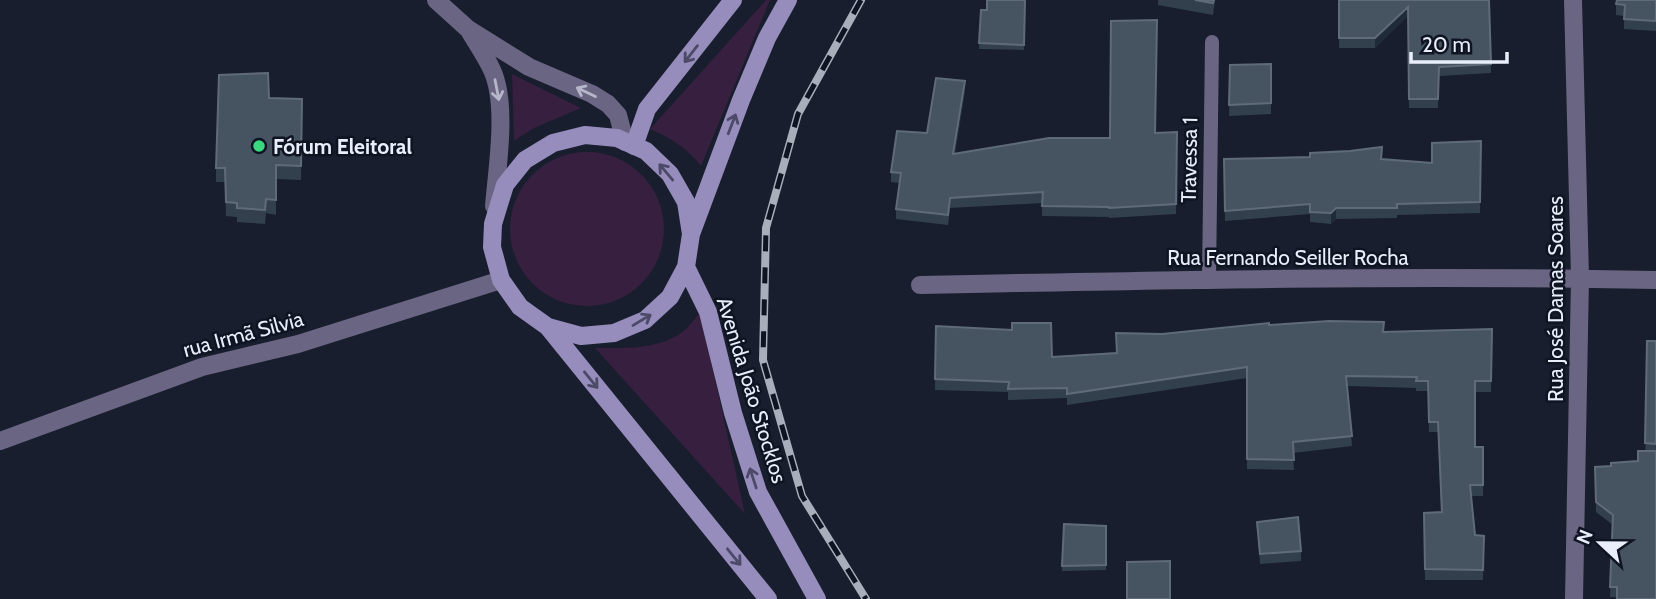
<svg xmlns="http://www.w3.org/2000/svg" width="1656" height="599" font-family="Cabin,sans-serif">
  <rect width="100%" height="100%" fill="#181e2d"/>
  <path fill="#361f3f" d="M766,0H770L701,166C687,148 671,138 650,129Z
    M512,74L581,108L534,128L514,141Z
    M510 229a77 77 0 1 1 154 0a77 77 0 1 1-154 0Z
    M700,312L745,514L595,348C625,348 662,350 686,329C691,324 696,317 700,312Z"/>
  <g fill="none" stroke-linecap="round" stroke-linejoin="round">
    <path stroke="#6a6583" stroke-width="14" d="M1209,279L1212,42"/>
    <path stroke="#6a6583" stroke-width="18" d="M436,0L468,29L529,67L592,94L608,104L618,115L625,142
      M1573,0L1580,278L1574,599
      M470,32C477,44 486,57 492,70C508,105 497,168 494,206
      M920,285C1165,280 1411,275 1656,280
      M0,441L202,367L298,344L501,280"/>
    <path stroke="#968dbd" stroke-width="18" d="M634,146L647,109L733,0
      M691,234L686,202L670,174L646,151L617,138L585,135L553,143L525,160L505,185L493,224L492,247L501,280L520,307L548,327L581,336L614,333L645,320L670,297L686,267L691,234L741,100L767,38L788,0
      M686,267L708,312L733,413L758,492L817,599
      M548,327L768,599"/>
    <g stroke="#a9aebb" stroke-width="8">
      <path id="rail" d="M861,0L798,114L766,228L763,360L802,496L866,599"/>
    </g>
    <use href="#rail" stroke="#0f1423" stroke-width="5" stroke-dasharray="16" stroke-linecap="butt"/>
  </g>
  <path fill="#32404e" d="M1025,0L1024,50L979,49L981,10H987Z
    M1158,0H1215L1213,15L1158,5Z
    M1339,0H1489L1491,73L1439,76L1438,108H1409L1408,16L1375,48H1339Z
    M1656,0V31L1624,29V16L1616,15V4Z
    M1271,64V114L1229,116L1230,65Z
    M965,91L955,154L1155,133L1177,132L1176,214L1109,218V217L1042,216V203L950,208L948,225L896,219V209L899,183L891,182V172Z
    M269,98L302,99L301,180L276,179V215L266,213L265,224L237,222V217L226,216L225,182H216V168Z
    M1481,141L1480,213L1397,215V218L1336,219L1331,224L1310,222V214L1225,221L1224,159H1382L1432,163Z
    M1269,325L1383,332L1492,329L1491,392H1475V447H1483V496H1471L1475,535L1484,536L1483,580H1425L1424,513L1441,512L1438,432H1429L1428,391H1416V388L1347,386L1352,446L1293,453L1294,470L1247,469V378L1067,405V398L1008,400V392L935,390L936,326L1052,357L1116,353V333L1162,334Z
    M1656,341V599L1610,597L1613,525L1596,512L1595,467L1611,466L1638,461L1645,451Z
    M1257,522L1301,551V561L1260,564Z
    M1064,524L1106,526V570L1062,571Z"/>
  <path fill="#1f2b39" d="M1408,7V16L1375,48V38Z
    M965,81V91L953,164V154Z
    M1336,208V219L1331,224V213Z"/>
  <path fill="#465360" stroke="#5f6b78" stroke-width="2" d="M987,0H1025L1024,45L979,43L981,10H987Z
    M1195,0H1214L1213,3Z
    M1339,0H1489L1491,64L1439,67L1438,99H1409L1408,7L1375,38H1339Z
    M1617,0H1656V21L1624,19L1625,5L1616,4Z
    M1157,20L1155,133L1177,132L1176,204L1109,208V207L1042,206L1043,192L950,198L948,215L896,209L901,173L891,172L897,131L927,133L936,78L965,81L953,154L1049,138H1110L1111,21Z
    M1271,64V103L1229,105L1230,65Z
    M268,73L269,98L302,99L301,166L276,165V200L266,199L265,210L237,208V203L226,202L225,168H216L219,75Z
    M1481,141L1480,202L1397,204V208H1336L1331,213L1310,212V204L1225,211L1224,159L1310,157V153L1350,151L1382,147L1381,159L1432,163V143Z
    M1329,321L1384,322L1383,332L1492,329L1491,381H1475V447H1483V485H1470L1475,535L1484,536L1483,570L1425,569L1424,513L1442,512L1438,422H1429L1428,381H1416L1417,377L1346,376L1352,436L1293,442L1294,460L1247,459V367L1067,394V388L1008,389L1009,382L935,379L936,326L1012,330V323H1051L1052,357L1117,353L1116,333L1162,334L1269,323V325Z
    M1647,341H1656V444L1645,443Z
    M1638,451H1656V599H1617V587H1610L1613,515L1596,502L1595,467L1611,466V463L1638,461Z
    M1298,517L1301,551L1260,554L1257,522Z
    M1064,524L1106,526V565L1062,566Z
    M1170,561V599H1127V562Z"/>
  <defs><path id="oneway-shaft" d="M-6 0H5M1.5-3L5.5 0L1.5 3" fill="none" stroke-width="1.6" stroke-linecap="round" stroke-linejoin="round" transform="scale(1.75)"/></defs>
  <g stroke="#4c4a68">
    <use href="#oneway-shaft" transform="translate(691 54) rotate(128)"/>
    <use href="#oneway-shaft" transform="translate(732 124) rotate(-69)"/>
    <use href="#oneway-shaft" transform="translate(666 172) rotate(-130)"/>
    <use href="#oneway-shaft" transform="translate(642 320) rotate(-31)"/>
    <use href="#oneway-shaft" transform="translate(591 380) rotate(51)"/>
    <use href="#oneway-shaft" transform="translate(753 478) rotate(-108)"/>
    <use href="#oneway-shaft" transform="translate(734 557) rotate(51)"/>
  </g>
  <g stroke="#b7b7ca">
    <use href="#oneway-shaft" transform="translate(497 90) rotate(79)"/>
    <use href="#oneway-shaft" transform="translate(586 92) rotate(-154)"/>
  </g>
  <circle fill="#39d87f" stroke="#0f1423" stroke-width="2.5" cx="259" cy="146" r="7"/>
  <g text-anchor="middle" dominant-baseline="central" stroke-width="5" stroke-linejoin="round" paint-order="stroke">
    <g font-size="21" font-weight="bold" fill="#eaeefa" stroke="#0f1423" text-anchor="start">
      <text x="273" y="146">Fórum Eleitoral</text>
    </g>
    <g font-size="21" fill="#eaeefa" stroke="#0f1423">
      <text transform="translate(1189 160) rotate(-89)">Travessa 1</text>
      <text x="1288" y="257">Rua Fernando Seiller Rocha</text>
      <text transform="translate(1555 299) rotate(-90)">Rua José Damas Soares</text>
      <text transform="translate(243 334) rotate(-15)">rua Irmã Silvia</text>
      <text transform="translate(752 390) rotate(73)">Avenida João Stocklos</text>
    </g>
  </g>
  <g transform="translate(1600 543) rotate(292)" stroke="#0f1423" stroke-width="5" paint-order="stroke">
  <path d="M0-5L12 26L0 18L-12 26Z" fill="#eaeefa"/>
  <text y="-10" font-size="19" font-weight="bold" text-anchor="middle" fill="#eaeefa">N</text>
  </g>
  <path d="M1411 52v10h96v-10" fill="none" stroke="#eaeefa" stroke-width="3.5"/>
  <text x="1422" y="52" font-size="21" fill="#eaeefa" stroke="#0f1423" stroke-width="5" paint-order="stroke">20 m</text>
</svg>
